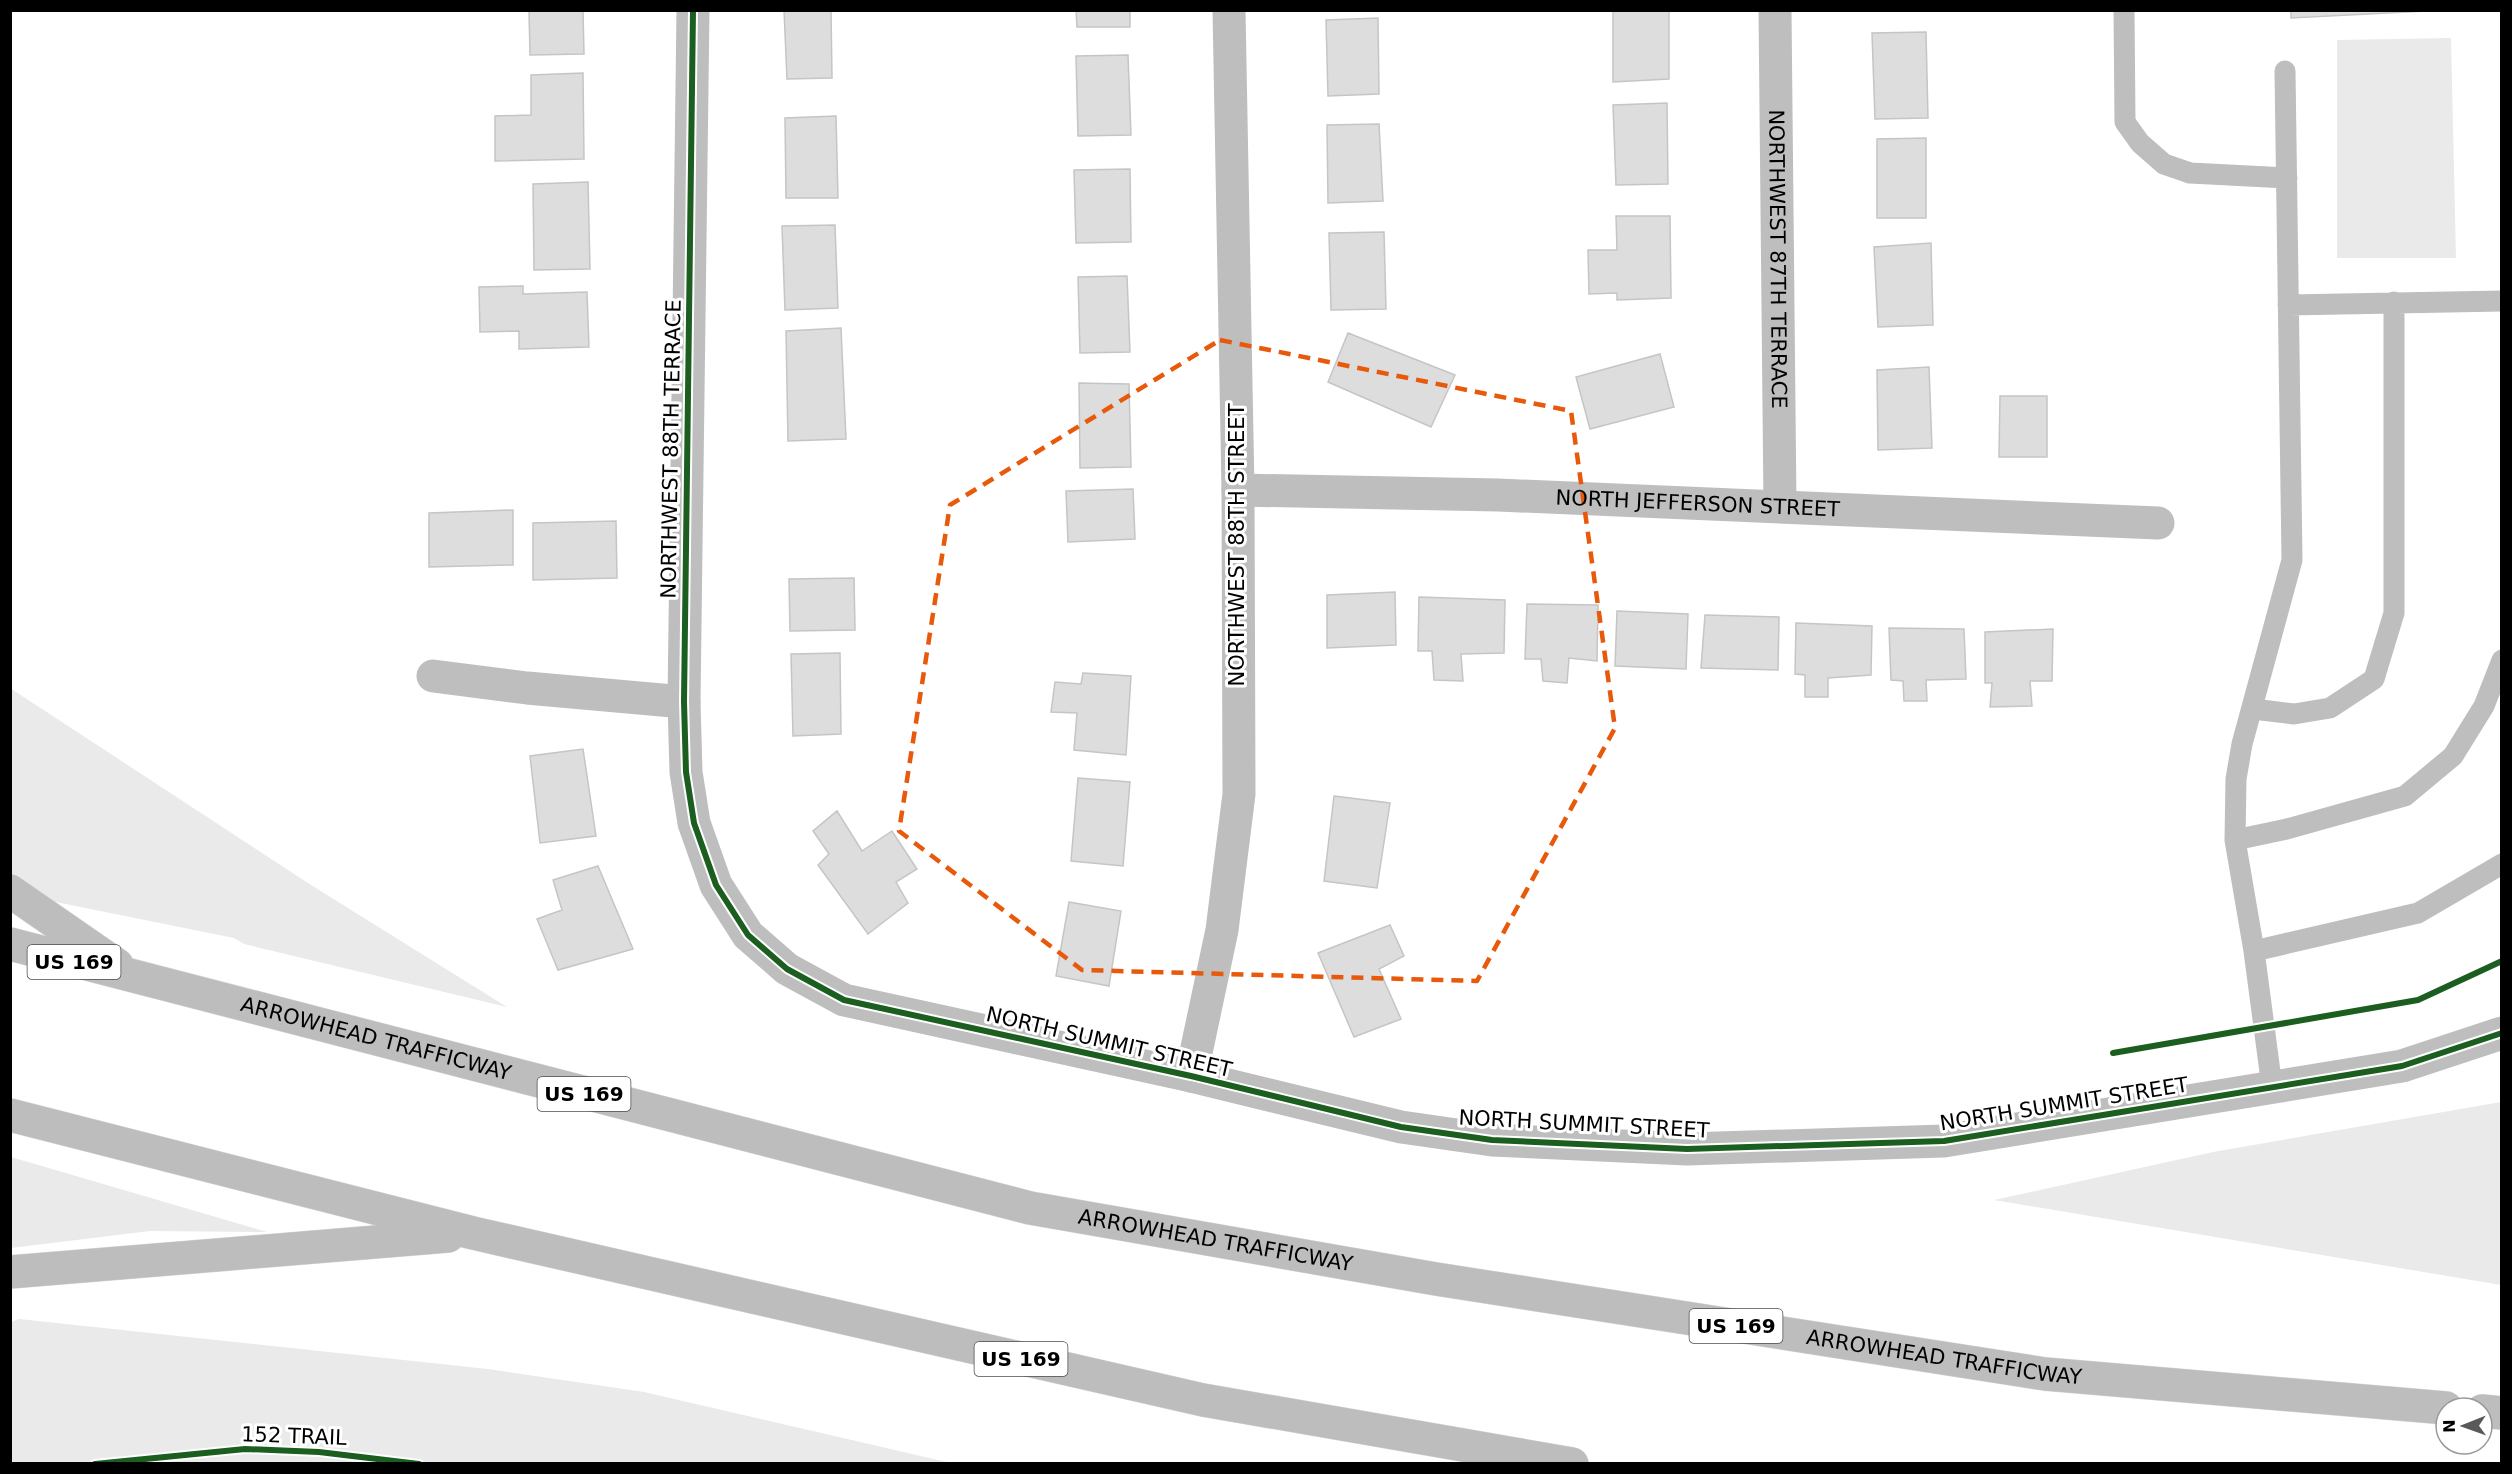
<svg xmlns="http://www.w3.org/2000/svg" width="2512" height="1474" font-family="'DejaVu Sans',sans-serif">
  <rect width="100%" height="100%" fill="#fff"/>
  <path fill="#eaeaea" d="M2451,38L2456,258H2337V40Z
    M10,688L311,885L507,1007L244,944L234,938L11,893Z
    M2501,1102V1285L1994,1200L2213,1152Z
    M10,1157H11L267,1232L150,1231L11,1248Z
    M19,1319L488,1369L644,1392L951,1463H11V1322Z"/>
  <path fill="#ddd" stroke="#c5c5c5" stroke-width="1.5" d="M529,10H583L584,54L530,55Z
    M784,10H831L832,78L787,79Z
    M1076,10H1130V27H1077Z
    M1613,10H1669V79L1613,82Z
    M2291,10H2426V11L2291,18Z
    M1378,18L1379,94L1328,96L1326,20Z
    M1926,32L1928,118L1875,119L1872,33Z
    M1128,55L1131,135L1078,136L1076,56Z
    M583,73L584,159L495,161V116L531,115V75Z
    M1667,103L1668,184L1616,185L1613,105Z
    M836,116L838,198H786L785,118Z
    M1379,124L1383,201L1328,203L1327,125Z
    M1926,138V218H1877V139Z
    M1130,169L1131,242L1076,243L1074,170Z
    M588,182L590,269L534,270L533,184Z
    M1616,216H1670L1671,298L1617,300V293L1589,294L1588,250H1617Z
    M835,225L838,308L785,310L782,226Z
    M1384,232L1386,309L1331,310L1329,233Z
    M1931,243L1933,325L1878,327L1874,247Z
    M1127,276L1130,352L1080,353L1078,277Z
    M523,286V294L587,292L589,347L519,349V331L480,332L479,287Z
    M841,328L846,439L788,441L786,331Z
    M1348,333L1455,375L1431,427L1328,382Z
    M1660,354L1674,407L1590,429L1576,377Z
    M1929,367L1932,448L1878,450L1877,370Z
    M1079,383L1129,384L1131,467L1080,468Z
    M2000,396H2047V457H1999Z
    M1133,489L1135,539L1068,542L1066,491Z
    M513,510V565L429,567V513Z
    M616,521L617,578L533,580V523Z
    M854,578L855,630L790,631L789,579Z
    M1395,592L1396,645L1327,648V595Z
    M1419,597L1505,600L1504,653L1461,654L1463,681L1434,680L1432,651H1418Z
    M1527,604L1598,605L1597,661L1569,658L1567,683L1543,681L1541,659H1525Z
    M1617,611L1688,614L1686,669L1615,666Z
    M1705,615L1779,617L1778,670L1701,668Z
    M1796,623L1872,626L1871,675L1828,678V697H1805V675L1795,674Z
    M1889,628L1964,629L1966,679L1926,680L1927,701H1904L1903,681L1891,680Z
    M2053,629L2052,681H2030L2032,706L1990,707L1992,683H1985V632Z
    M840,653L841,734L793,736L791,654Z
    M1083,673L1131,676L1126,755L1074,750L1077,713L1051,712L1055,682L1081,684Z
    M583,749L596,836L540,843L530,756Z
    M1078,778L1130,782L1123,866L1071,861Z
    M1334,796L1390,803L1377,888L1324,881Z
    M837,811L862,851L892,831L917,869L896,882L908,903L868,934L818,865L829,854L813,831Z
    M598,866L633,949L558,970L537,919L562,910L553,880Z
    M1069,902L1121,911L1109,986L1056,976Z
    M1390,925L1404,956L1379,969L1401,1019L1354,1037L1318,953Z"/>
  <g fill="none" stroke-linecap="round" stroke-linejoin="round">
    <g stroke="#dbdbdb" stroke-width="34">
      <g id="motorway">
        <path d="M10,891L117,965"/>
        <path id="s3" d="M10,944L1030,1208L1436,1279L2045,1374L2446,1408"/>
        <path d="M10,1115L473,1233L1203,1400L1572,1464"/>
        <path d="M10,1272L448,1236"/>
        <path d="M2482,1411L2502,1413"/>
      </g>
    </g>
    <path stroke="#bebebe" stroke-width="21" d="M2124,10L2125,122L2140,143L2164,164L2190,173L2287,178
      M2288,305L2502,301
      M2253,709L2294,714L2330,708L2374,679L2394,613V302
      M2235,840L2287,829L2405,796L2453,756L2484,706L2502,660
      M2254,951L2418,913L2502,864
      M2272,1087L2254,951L2235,840L2236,779L2242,744L2292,560L2285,71"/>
    <g stroke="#bebebe" stroke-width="33">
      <path d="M693,10L684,702L686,772L694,823L716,885L748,935L787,969L844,1000L1191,1076L1401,1127L1492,1140L1687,1149L1944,1141L2402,1066L2502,1033"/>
      <path id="s1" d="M1775,10L1780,506"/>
      <path id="s2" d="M1238,490L1498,495L2158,523"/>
      <path d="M433,676L527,688L684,702"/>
      <path d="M1191,1076L1222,930L1239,794L1238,490L1229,10"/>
    </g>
    <use href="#motorway" stroke="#bdbdbd" stroke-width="33"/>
    <g stroke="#fff" stroke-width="10">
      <path id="cycleway" d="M693,10L684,702L686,772L694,823L716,885L748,935L787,969L844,1000L1191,1076L1401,1127L1492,1140L1687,1149L1944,1141L2402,1066L2502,1033
        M2113,1053L2418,1000L2502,961
        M95,1464L245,1449L319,1452L419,1464"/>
    </g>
    <use href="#cycleway" stroke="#1b5e20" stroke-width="6"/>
  </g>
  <path fill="none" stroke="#e8590c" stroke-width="4.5" stroke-dasharray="12 8" stroke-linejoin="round" d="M1220,340L1571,411L1615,728L1477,981L1082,970L899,831L950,505Z"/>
  <g text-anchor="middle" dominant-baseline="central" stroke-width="6" stroke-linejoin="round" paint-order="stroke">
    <g fill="#fff" stroke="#4c4c4c" stroke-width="1.5">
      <rect x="27.5" y="945" width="93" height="34" rx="4.5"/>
      <rect x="537.5" y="1077" width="93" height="34" rx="4.5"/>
      <rect x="1689.5" y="1309" width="93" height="34" rx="4.5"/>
      <rect x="974.5" y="1342" width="93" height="34" rx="4.5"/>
    </g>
    <g font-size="20" font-weight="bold" fill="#000">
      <text x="74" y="962">US 169</text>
      <text x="584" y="1094">US 169</text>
      <text x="1736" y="1326">US 169</text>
      <text x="1021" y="1359">US 169</text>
    </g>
    <g font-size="21" fill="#000" stroke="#fff">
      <text stroke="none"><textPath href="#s1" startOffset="249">NORTHWEST 87TH TERRACE</textPath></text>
      <text transform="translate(671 449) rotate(-89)">NORTHWEST 88TH TERRACE</text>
      <text stroke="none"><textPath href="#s2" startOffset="460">NORTH JEFFERSON STREET</textPath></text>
      <text transform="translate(1237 545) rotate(-90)">NORTHWEST 88TH STREET</text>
      <text stroke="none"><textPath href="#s3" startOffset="378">ARROWHEAD TRAFFICWAY</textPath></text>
      <text transform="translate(1109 1042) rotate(13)">NORTH SUMMIT STREET</text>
      <text transform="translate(2064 1104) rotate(-9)">NORTH SUMMIT STREET</text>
      <text transform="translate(1584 1124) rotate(3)">NORTH SUMMIT STREET</text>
      <text stroke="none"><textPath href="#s3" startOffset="1242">ARROWHEAD TRAFFICWAY</textPath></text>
      <text stroke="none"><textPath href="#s3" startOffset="1980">ARROWHEAD TRAFFICWAY</textPath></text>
      <text transform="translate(294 1436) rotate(2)">152 TRAIL</text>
    </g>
  </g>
  <rect width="2512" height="1474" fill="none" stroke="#000000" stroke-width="24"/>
  <g transform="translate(2464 1426) rotate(269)"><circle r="28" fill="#ffffff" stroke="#999999" stroke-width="1.5"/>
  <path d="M0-4.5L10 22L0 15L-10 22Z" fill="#595959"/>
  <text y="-9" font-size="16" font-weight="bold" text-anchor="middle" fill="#000000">N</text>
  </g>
</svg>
